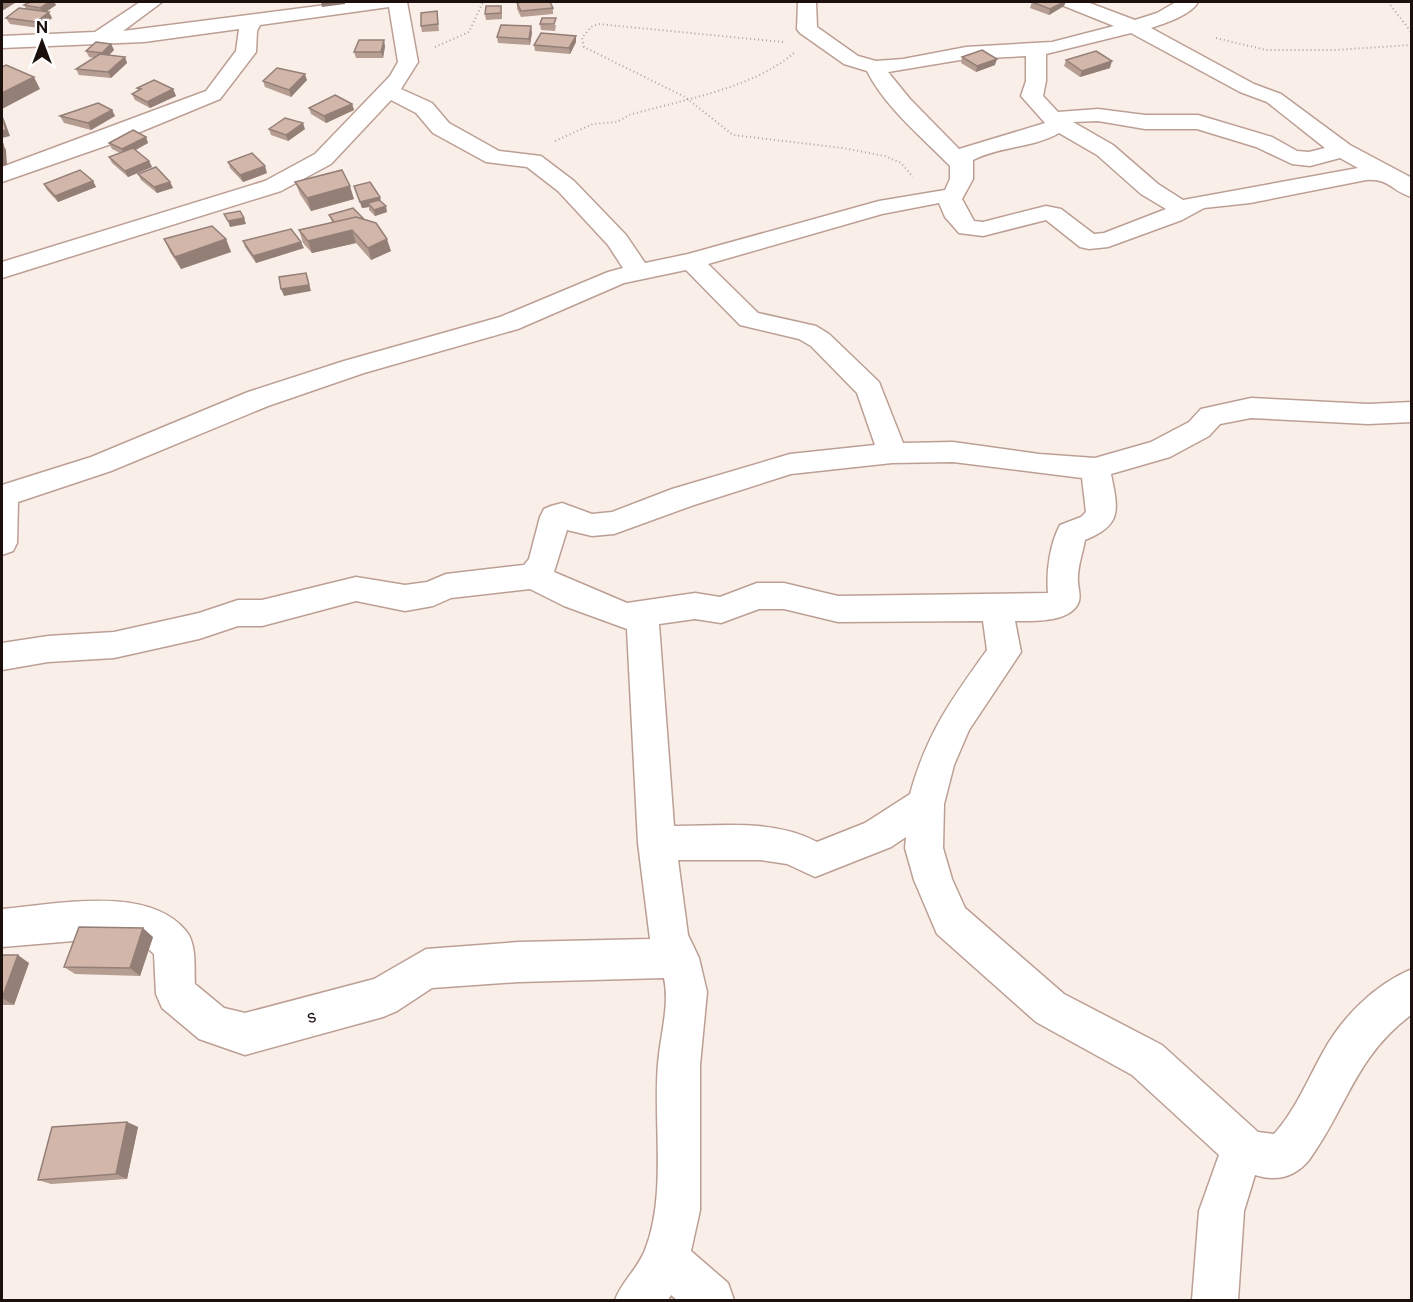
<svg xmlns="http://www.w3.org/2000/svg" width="1413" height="1302" font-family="'Public Sans',sans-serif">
  <rect width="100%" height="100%" fill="#faeee9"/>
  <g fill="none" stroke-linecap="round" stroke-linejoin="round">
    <g stroke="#bc9f94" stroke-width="3">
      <path id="minor" d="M140,2H162L123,31L349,2H407L418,62L401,89L432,103L449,123L499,151L541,156L574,181L626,235L645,263L688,254L879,201L945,190L950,179V166C922,137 885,107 867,71L844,64L800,33L797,29L798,2H816L817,27L858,56L876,61L903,59L966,47L1052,42L1114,26L1064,6L1062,2H1087L1135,20L1157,13L1176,2H1198C1191,15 1166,23 1151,28L1254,84L1281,94L1350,145L1412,178V197C1392,192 1390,178 1366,180L1250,203L1204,208L1182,220L1108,247L1089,249L1080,247L1046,220L983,236L959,233L945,217L939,203L882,214L708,264L758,313L816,326L829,334L879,382L903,443L953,442L1039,454L1095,458L1151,442L1189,422L1201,409L1251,398L1368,404L1412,402V422L1368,424L1251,418L1220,424L1209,436L1170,457L1111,474C1118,509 1123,525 1085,540C1083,552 1078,565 1078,577C1077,585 1081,593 1079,601C1072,623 1033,621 1015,621L1021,652L969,730L954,765L944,804L943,848L952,879L965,908L1064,994L1162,1045L1258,1132L1274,1134C1295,1111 1307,1081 1322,1054C1341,1018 1374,985 1412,969V1014C1354,1058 1348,1106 1309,1160C1295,1177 1277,1182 1255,1175L1244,1211L1238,1300H1192L1199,1211L1219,1155L1132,1075L1036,1022L937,934L914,880L905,848L906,837L891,847L815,877L787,864L760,860H678L688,935L699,958L707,992L700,1065V1210L691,1251L728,1283L734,1300H677L671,1295L668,1300H615C622,1281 637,1270 645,1250C667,1195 653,1123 658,1064C660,1036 670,1006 664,978L519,982L432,988L397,1011L383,1017L245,1055L199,1039L162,1008L156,994L154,954L143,944L109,938L2,947V909C54,905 148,884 186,931C197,944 194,968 195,984L224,1008L245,1013L374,979L426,949L519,942L650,939L638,843L627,629L564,606L530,589L451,598L433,606L405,611L356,601L262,626H238L199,639L114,658L48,662L2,670V643L48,636L114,632L199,613L238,600H262L356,577L405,585L427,582L446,574L524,565L529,559L540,517L544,509L551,506L562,503L592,514L612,512L672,489L790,454L875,445L857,393L811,346L799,339L740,325L686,270L624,283L518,329L364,373L268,406L111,471L18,502L17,543L13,551L2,555V485L91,457L248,392L344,361L500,317L608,272L623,268L608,245L558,191L527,167L486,162L433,133L416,113L391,100L331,164L281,191L2,278V262L265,181L315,154L390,76L398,62L389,7L260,25L257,31L256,52L220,99L111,144L2,182V167L206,91L236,51L239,29L144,42L2,48V36L95,32ZM1131,33L1240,92L1267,102L1325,148L1309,152L1297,151L1272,137L1198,115H1145L1098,109L1058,112L1043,96L1046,81V54ZM1026,56V81L1021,96L1045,123L959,149L910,99L888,72L966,59ZM1098,121L1145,129H1197L1256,147L1292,164L1310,166L1340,158L1358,168L1183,200L1158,184L1113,145L1073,122ZM1059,133L1097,155L1141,194L1166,209L1104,233L1094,234L1061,209L1046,206L983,222L974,221L962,199L973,179V160C1000,146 1033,148 1059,133ZM953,462L1082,478L1086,512L1081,517L1060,525C1050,544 1046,571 1048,593L838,596L784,583H757L720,597L695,593L627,603L554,572L567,530L592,536L614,534L694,505L791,474L892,463ZM759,609H784L838,622L983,621L987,650C951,700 927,733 910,794L865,823L817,842C774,819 722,826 674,826L659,624L695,619L721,623Z"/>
    </g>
    <path stroke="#b0a49f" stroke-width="2" stroke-dasharray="1 3" stroke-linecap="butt" d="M1388,2L1412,33
      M1216,38L1266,50H1334L1412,45
      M783,42L598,24L591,27L582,38L584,47L685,97L733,135L843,148L885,156L901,163L913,177
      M435,47L469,32L483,2
      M555,141L593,124L617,122L629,115C681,100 755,88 795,52"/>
    <use href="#minor" fill="#fff" fill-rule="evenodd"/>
  </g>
  <path fill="#b59d92" d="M30,2H54L56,5L47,11L52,18L39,28L10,24L6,18L26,9L24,5Z
    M1032,2L1064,6L1049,15L1030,8Z
    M517,3L553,8V14L521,17L517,9Z
    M437,11L439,31L422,32L421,26Z
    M502,12V19L486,20L485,14Z
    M540,24L556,25L555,31L541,30Z
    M532,32L530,45L498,43L497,37Z
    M576,36V42L570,54L535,51L534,45Z
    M111,44L114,50L109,55L125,57L127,63L111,78L79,75L76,69L95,58L89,57L86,51Z
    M385,46L383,58H356L354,52Z
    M962,57L995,65L976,72L961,63Z
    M1066,60L1110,68L1080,77L1064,66Z
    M307,80L291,97L265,87L263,81Z
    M137,88L173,89L176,96L150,108L135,100L132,94L138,91Z
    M352,104L354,110L326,123L311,114L309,108Z
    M112,110L115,116L91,130L64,123L60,116Z
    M269,129H305L288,141L271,135Z
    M146,137L148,143L135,150L149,161L152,167L128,177L112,163L109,157L120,153L112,149L109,143Z
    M228,162L267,173L243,182L230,168Z
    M138,174L170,182L173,188L157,193L141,180Z
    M93,181L96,187L58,202L47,190L44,184Z
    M295,182L354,199L311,211L300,194Z
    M354,186L380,197L381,202L387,212L375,216L369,210V207L362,208Z
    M329,215L391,251L371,260L356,243L312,253L303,243L299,230L332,222Z
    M164,239H226L231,252L181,269L170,252Z
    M243,241L304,248L256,263L245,247Z
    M153,937L140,976L75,974L64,967Z
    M2,955L29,963L14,1005H2Z
    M127,1122L138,1127L127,1179L51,1184L38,1180Z"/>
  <path fill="#947f77" d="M4,2H15V3L2,11V3Z
    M49,2H54L56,5L43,14L40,8Z
    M321,2H345V4L322,7Z
    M1064,2H1066L1064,6L1049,15L1050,9Z
    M49,12L52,18L39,28L36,22Z
    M531,26L532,32L530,45L529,39Z
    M576,36V42L570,54L569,48Z
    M384,40L385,46L383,58L381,52Z
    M111,44L114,50L105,59L102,53Z
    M125,57L127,63L111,78L108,72Z
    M997,59L995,65L976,72L977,66Z
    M1112,61L1110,68L1080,77L1082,71Z
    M305,74L307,80L291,97L289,90Z
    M34,77L40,89L2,109V93Z
    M173,89L176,96L150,108L147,102Z
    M352,104L354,110L326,123L324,116Z
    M112,110L115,116L91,130L88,123Z
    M2,116L5,122L10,136L2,138Z
    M303,123L305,129L288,141L286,135Z
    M146,137L148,143L125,156L122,149Z
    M3,144L6,150L7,165L2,166Z
    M149,161L152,167L128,177L125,171Z
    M265,166L267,173L243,182L240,175Z
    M93,181L96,187L58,202L55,196Z
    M170,182L173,188L157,193L154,187Z
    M350,186L354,199L311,211L307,198Z
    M380,197L381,204L368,203L369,207L362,208L360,202Z
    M386,206L387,212L375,216L374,210Z
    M244,218L246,224L230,227L228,221Z
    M352,230L356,243L312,253L308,241Z
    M226,239L231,252L181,269L175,257Z
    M387,239L391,251L371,260L368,248Z
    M301,242L304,248L256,263L253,256Z
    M306,273L311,291L284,296L281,289Z
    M143,928L153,937L140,976L130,968Z
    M18,955L29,963L14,1005L2,998Z
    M127,1122L138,1127L127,1179L116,1174Z"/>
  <path fill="#d3b6aa" stroke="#947f77" stroke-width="1.5" d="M30,2H49L40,8L24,5Z
    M522,2H550L553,8L521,11L517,3Z
    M1032,2H1064L1050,9Z
    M486,6H501V13L485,14Z
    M19,8L49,12L36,22L6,18Z
    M437,11L438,24L421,26V13Z
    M542,18H556L554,24H540Z
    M501,25L531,26L529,39L497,37Z
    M541,33L576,36L569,48L534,45Z
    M359,40H384L381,52H354Z
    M96,42L111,44L102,53L86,51Z
    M982,50L997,59L977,66L962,57Z
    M1096,51L1112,61L1082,71L1066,60Z
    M100,54L125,57L108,72L76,69Z
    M6,65L34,77L2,93V67Z
    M277,68L305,74L289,90L263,81Z
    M154,80L173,89L147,102L132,94L141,89L137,88Z
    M335,95L352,104L324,116L309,108Z
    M98,103L112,110L88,123L60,116Z
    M2,116L6,130L2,131Z
    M285,118L303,123L286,135L269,129Z
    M133,130L146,137L122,149L109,143Z
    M2,144H3L4,158L2,159Z
    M133,148L149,161L125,171L109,157Z
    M252,153L265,166L240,175L228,162Z
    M156,167L170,182L154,187L138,174Z
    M80,170L93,181L55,196L44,184Z
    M342,170L350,186L307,198L295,182Z
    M370,182L380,197L360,202L354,186Z
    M379,200L386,206L374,210L368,203Z
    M353,208L364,219L356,217L334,222L329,215Z
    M240,211L244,218L228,221L224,214Z
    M356,217L376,223L387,239L368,248L352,230L308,241L299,230Z
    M212,226L226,239L175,257L164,239Z
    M291,229L301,242L253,256L243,241Z
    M306,273L309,285L281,289L279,277Z
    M79,927L143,928L130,968L64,967Z
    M2,955H18L2,998Z
    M127,1122L116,1174L38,1180L52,1127Z"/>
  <g text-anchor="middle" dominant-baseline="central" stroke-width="6" stroke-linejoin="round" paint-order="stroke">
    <g font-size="18" fill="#1b100c" stroke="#fefefe">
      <text transform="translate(311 1016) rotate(-16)">s</text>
    </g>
  </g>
  <rect width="1413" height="1302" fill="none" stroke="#1b100c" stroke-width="6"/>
  <g transform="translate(42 42)" stroke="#fefefe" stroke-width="4.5" paint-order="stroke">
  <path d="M0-4.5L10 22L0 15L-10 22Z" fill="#1b100c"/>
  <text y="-9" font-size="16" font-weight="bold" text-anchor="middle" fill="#1b100c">N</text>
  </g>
</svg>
